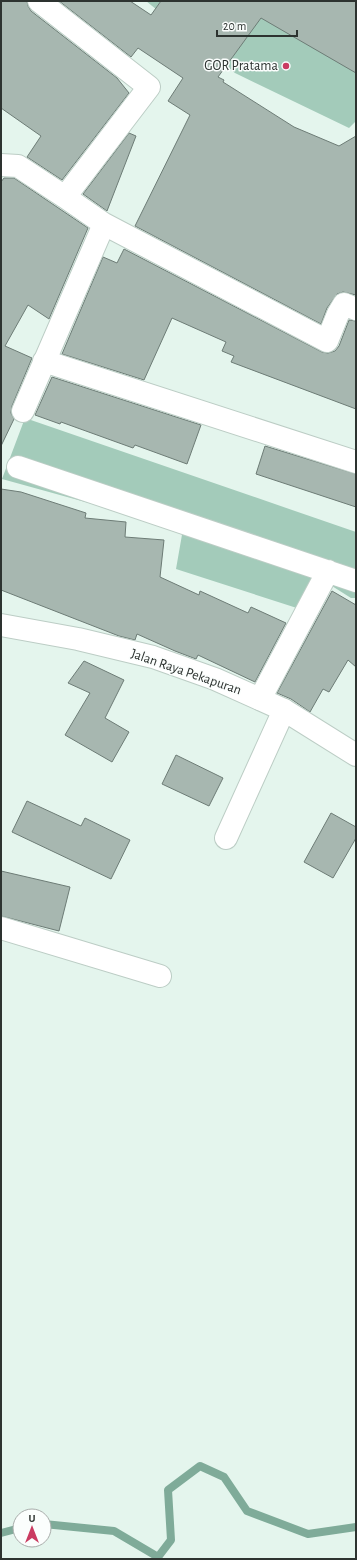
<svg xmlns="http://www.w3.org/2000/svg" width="357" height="1560" font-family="'Alegreya Sans',sans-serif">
  <rect width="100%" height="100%" fill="#e4f5ed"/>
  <path fill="#a3cbba" d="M146,1H161L157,7L231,59L242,43L232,1L356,62V121L349,128L235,73Z
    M25,418L356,532V598H351L324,581L303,610L176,569L183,529L2,479Z"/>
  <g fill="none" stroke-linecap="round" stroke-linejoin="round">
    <path stroke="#7fab99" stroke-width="8" d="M44,1524L114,1531L158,1557L171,1540L168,1490L200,1466L224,1477L247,1511L308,1534L356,1527
      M1,1533L20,1528"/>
  </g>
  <path fill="#a7b7b0" stroke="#6d7c76" d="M1,1H27L28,6L31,11L117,78L129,93L62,180L27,157L41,136L1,108Z
    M59,1H130L151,15L161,1H356V73L261,18L218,77L224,80L223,82L294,127L339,146L356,136V295L343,292L337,294L327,308L321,324L135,226L190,115L168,101L183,78L138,48L131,57Z
    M129,133L136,136L107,211L83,194Z
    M4,178H14L88,228L49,319L28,305L5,346L32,358L12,406L11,413L14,419L1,446V182Z
    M124,249L322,352L328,353L335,351L339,346L349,320L356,321V409L231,362L234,356L222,351L226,342L172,318L144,380L62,354L103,257L117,263Z
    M52,377L201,425L187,464L135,445L133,448L61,422L60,424L35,415Z
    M265,446L356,474V507L256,474Z
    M1,489L21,492L86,513L85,518L126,522L125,537L164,540L160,577L199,595L200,591L248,613L251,607L286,623L255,682L198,655L196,659L175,651L137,634L135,640L119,636L1,590Z
    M332,591L356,605V667L348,660L329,692L323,689L310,712L291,699L277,693Z
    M84,661L124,680L105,718L129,732L112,762L65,735L90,693L68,683Z
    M176,755L223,778L209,806L162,784Z
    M27,801L81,826L85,818L130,840L111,879L12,832Z
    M331,813L356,827V838L333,878L304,862Z
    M1,871L70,887L59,931L1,916Z"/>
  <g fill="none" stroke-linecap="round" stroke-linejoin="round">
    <g stroke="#bccdc5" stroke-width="24">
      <path id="minor" d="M1,165L18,166L65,197
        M104,224L327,341L338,314L344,304L356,309
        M44,361L356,462
        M23,411L104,224L65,197L149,87L39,1
        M18,467L356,581
        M260,699L328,571
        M226,838L284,710
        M1,928L160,976"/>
    </g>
    <g stroke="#bccdc5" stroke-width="24">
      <path id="secondary" d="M1,625L78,639L153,657L215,679L284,710L356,755"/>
    </g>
    <use href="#minor" stroke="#fff" stroke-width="22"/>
    <use href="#secondary" stroke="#fff" stroke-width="22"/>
  </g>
  <circle fill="#ca3b61" stroke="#fbfefd" stroke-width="1.5" cx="286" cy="66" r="4"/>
  <g text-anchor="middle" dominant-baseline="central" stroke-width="3" stroke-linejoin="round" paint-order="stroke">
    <g font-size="14" fill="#2d3330" stroke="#fbfefd" text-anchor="end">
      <text x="278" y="66">GOR Pratama</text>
    </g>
    <g font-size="14" fill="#2d3330" stroke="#fbfefd">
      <text transform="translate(186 672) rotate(19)">Jalan Raya Pekapuran</text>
    </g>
  </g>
  <rect width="357" height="1560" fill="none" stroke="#2d3330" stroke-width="4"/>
  <g transform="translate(32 1528)"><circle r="19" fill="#fbfefd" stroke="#a9adab"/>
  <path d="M0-3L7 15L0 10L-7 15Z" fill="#ca3b61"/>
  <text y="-6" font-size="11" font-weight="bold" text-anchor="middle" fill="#2d3330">U</text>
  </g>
  <path d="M217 30v6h80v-6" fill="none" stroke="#2d3330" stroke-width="2"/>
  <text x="223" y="30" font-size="12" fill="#2d3330" stroke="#fbfefd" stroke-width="3" paint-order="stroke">20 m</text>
</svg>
